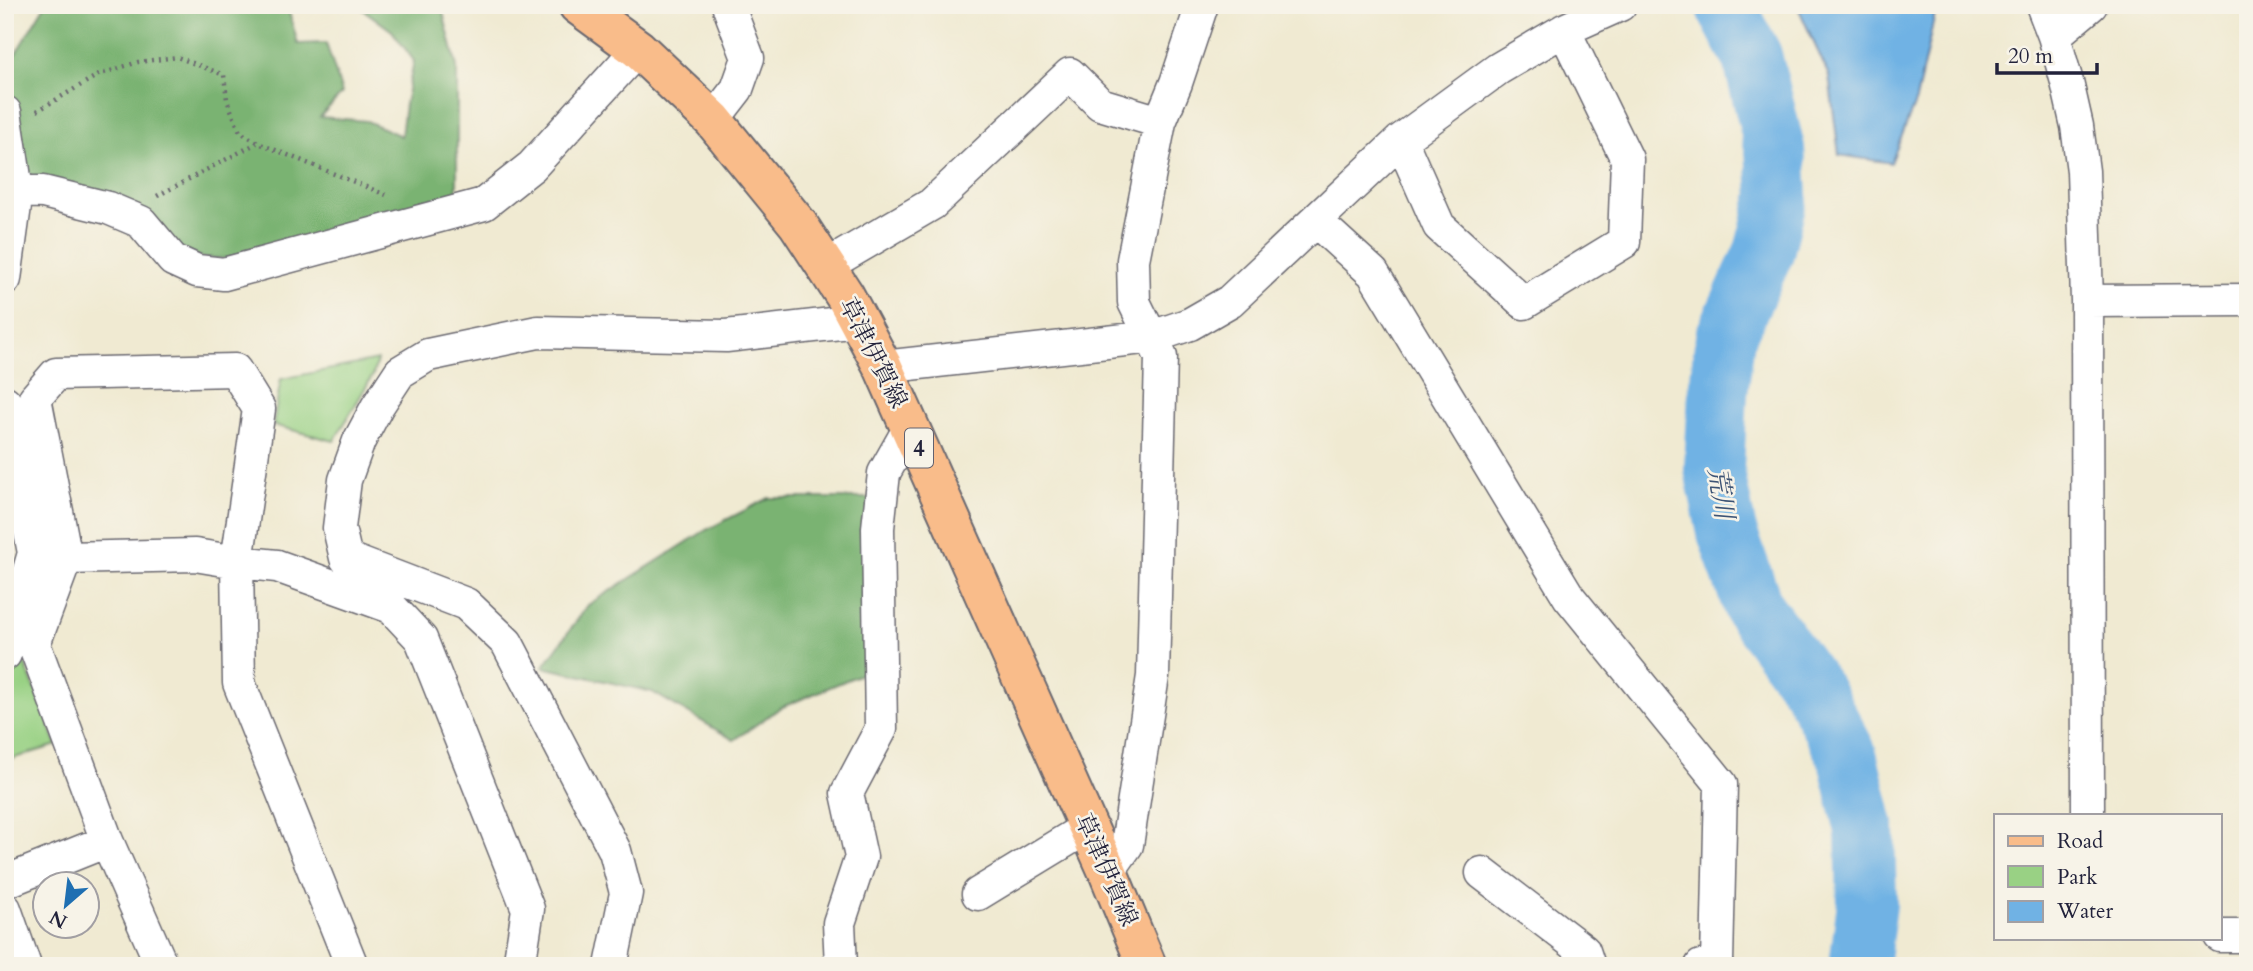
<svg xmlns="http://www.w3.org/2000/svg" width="2253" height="971" font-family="Cardo,'Noto Serif JP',serif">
  <rect width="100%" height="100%" fill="#f7f3e8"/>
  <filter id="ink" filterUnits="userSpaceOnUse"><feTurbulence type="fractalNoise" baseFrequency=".0143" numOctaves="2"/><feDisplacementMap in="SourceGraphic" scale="14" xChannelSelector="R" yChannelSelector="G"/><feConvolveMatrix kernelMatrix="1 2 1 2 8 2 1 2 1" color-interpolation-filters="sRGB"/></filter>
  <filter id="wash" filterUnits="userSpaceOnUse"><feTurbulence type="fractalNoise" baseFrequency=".00686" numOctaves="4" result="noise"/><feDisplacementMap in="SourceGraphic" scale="28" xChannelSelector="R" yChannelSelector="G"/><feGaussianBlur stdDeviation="1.57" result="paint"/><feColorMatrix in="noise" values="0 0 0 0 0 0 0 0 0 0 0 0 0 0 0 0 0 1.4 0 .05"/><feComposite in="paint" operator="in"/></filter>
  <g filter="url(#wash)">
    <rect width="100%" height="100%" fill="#f0ead2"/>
    <path fill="#99d184" stroke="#5e7a60" stroke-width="2" d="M377,360L373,375L334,441L273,425L281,379Z
      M21,654L57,745L5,761V681Z"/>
    <path fill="#7ab372" stroke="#4e6a56" stroke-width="2" d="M45,5H287L298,44L326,43L342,93L320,117L367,121L401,136L405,104L414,61L392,31L357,5H441L457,67V201L235,259L202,258L20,173L5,90L8,66Z
      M769,498H869L868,671L780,708L734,740L652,692L543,667L588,605L706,530Z"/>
    <path fill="#70b2e4" stroke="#496a90" stroke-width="2" d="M1797,5H1937L1916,100L1891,163L1839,155L1829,76Z"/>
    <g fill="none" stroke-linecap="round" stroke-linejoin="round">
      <path stroke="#70b2e4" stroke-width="60" d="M1725,5L1752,56L1775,149L1778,196L1764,252L1725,338L1718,393L1714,468L1727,532L1754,609L1812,688L1847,755L1865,830L1867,903L1859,966"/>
    </g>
  </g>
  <g filter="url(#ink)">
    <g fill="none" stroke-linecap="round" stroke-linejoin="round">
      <g stroke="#6a6870" stroke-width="35">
        <path id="street" d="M2042,5L2054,36L2067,82L2077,126L2083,171L2087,301L2088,815
          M2054,36L2091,5
          M5,112L17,191L5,279
          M713,120L737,89L748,58L728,5
          M1401,140L1439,226L1524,303L1624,242L1627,159L1564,30
          M17,191L43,192L108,208L141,222L173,260L197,271L224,274L484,204L532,166L638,49
          M1316,221L1373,273L1569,597L1721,784L1717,963L1701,966
          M826,266L932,204L1070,74L1100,104L1160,122
          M2087,301L2248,300
          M883,367L1152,337L1190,324L1230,301L1401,140L1498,69L1564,30L1620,5
          M5,402L34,553L5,654
          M66,558L195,555L237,562L277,566L391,607L421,639L528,909L519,966
          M1108,872L1127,845L1153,676L1161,357L1134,302L1133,260L1160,122L1176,83L1202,5
          M1482,873L1584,951L1589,966
          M5,882L107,841
          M978,894L1088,827
          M5,909L25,966
          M2220,936H2248
          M162,966L107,841L34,644L66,558L35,398L56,374L235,370L259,409L237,562L239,683L352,966
          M611,966L626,893L615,851L507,643L466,604L346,558L339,528L345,480L359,441L377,407L400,372L428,355L538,332L726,336L858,321
          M841,966L839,923L861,857L847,793L881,729L878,528L884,473L910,427"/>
      </g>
      <g stroke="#6a6870" stroke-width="42">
        <path id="primary" d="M578,5L638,49L713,120L798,224L845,296L883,367L1108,872L1147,966"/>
      </g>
      <path stroke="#6a6870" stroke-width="4.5" stroke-dasharray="2 5" stroke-linecap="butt" d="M37,111L98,75L138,62L177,57L224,75L227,100L240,132L263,145L386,195
        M157,196L257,143
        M2079,966H2082"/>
      <use href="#street" stroke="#fff" stroke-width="32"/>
      <use href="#primary" stroke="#f9bc8a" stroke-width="38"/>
    </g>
  </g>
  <g text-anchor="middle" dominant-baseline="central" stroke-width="5" stroke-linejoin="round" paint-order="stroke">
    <rect fill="#f7f3e8" stroke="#62616f" stroke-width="2" x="905" y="428.5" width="28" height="39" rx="5"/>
    <g font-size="23" font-weight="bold" fill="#22223b">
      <text x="919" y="448">4</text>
    </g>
    <g font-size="24" fill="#22223b" stroke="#f7f3e8">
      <text transform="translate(873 353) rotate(63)">草津伊賀線</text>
      <text transform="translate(1106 870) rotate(66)">草津伊賀線</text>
    </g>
    <g font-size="26" font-style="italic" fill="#3d5476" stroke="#f7f3e8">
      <text transform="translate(1721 493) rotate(81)">荒川</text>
    </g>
  </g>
  <rect width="2253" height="971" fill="none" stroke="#f7f3e8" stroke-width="28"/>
  <rect x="1994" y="814" width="228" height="126" fill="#f7f3e8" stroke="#a29fa3" stroke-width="2"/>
  <rect x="2008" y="836" width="35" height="10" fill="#f9bc8a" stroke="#a29fa3" stroke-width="2"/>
  <text x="2057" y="848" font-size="21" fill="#22223b">Road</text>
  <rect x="2008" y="866" width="35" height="21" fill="#99d184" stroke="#a29fa3" stroke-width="2"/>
  <text x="2057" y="884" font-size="21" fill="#22223b">Park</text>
  <rect x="2008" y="901" width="35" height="21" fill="#70b2e4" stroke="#a29fa3" stroke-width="2"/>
  <text x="2057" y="918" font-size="21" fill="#22223b">Water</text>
  <g transform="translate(66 905) rotate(208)"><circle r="33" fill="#f7f3e8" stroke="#a29fa3" stroke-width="2"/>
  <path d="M0-5L12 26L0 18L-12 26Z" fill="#1f6fb2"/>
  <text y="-10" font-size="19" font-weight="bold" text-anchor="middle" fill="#22223b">N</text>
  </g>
  <path d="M1997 63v10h100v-10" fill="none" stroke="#22223b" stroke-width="3.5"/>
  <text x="2008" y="63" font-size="21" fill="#22223b" stroke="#f7f3e8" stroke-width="5" paint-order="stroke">20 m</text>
</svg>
